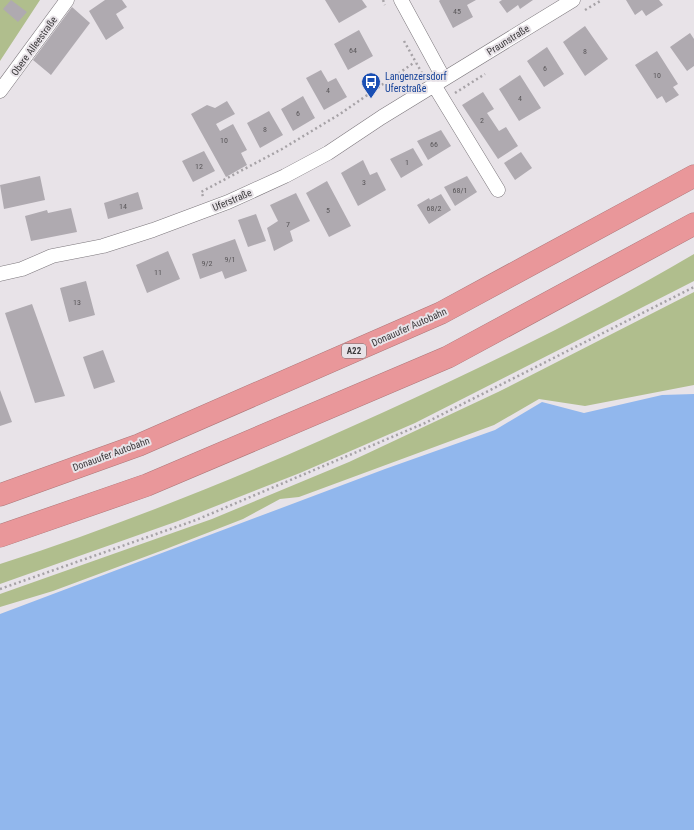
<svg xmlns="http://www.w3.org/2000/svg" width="694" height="830" font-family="'Roboto Condensed',sans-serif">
  <rect width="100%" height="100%" fill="#e8e3e8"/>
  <path fill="#b0be8d" d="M0,0H40L0,61Z
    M694,254V281L415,423L300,473L178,521L0,584V564C131,522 259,469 384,412C489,364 594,313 694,254Z
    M694,292V385L585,406L539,399L494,425L299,497L280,499L243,519L166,549L53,591L0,607V594L212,519L349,462L498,392Z"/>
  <path fill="#91b7ed" d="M694,394V830H0V614L385,469L495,430L542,402L584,413L662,395Z"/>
  <path fill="#afaab0" d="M11,0L27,12L18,22L3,9Z
    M105,0H122L127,7L116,14L124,28L106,40L89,11Z
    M325,0H362L367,7L339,23Z
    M440,0H476L467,5L473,17L453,28L439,1Z
    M502,0H533L520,9L518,5L507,13L499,2Z
    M626,0H659L663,5L646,16L642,10L635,15Z
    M72,7L90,23L51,75L33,60Z
    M585,26L608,59L585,76L563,42Z
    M359,30L373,56L348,70L334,44Z
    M690,33L694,39V66L687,71L670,47Z
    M547,47L564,74L544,87L527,61Z
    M657,51L678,84L673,87L679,95L666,103L662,96L657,99L635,65Z
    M321,70L328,82L336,78L347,97L324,110L306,78Z
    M520,75L541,108L519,121L499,89Z
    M483,92L494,109L487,113L499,131L506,127L518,146L498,159L462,105Z
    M303,96L315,118L293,131L281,109Z
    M227,101L235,114L216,124L220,131L233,124L247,150L241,153L247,165L226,177L191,114L207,105L215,108Z
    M269,111L283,135L260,148L247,123Z
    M441,130L451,146L428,160L417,141Z
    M413,148L423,165L401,178L390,159Z
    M204,151L215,171L193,182L182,161Z
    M521,152L532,168L515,180L504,163Z
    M363,160L370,175L377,172L386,190L358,206L341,173Z
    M40,176L45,200L4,209L0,185Z
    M467,176L477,192L455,206L444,187Z
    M327,181L351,226L329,237L306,193Z
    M138,192L143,209L108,219L104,203Z
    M296,193L310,221L290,231L293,241L274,251L267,228L278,221L270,205Z
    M441,194L451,210L429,224L417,205L429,198L430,200Z
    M71,208L77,232L31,241L25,216L47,210L48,213Z
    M256,214L266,241L248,247L238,220Z
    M235,239L247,271L225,279L222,271L200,279L192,254Z
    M168,251L180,279L147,293L136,265Z
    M86,281L95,315L69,322L60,288Z
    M32,304L65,396L35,403L5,313Z
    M103,350L115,382L94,389L83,357Z
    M0,390L12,422L0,426Z"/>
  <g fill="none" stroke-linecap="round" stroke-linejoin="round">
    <g stroke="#7c777c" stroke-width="15">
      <path id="street" d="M401,0L444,79
        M434,85L498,190
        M0,91L67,0
        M0,274L22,269L52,256L103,246L153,230L228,202L285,176L328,153L382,117L573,0"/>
    </g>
    <g stroke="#ad7779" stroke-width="23">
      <path id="highway" d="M0,495L139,445L441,313L694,176
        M0,536L147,485L448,357L694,224"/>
    </g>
    <path stroke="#a6a2a6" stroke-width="2.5" stroke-dasharray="2 3" stroke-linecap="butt" d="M383,0L385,5
      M585,10L602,0
      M404,41L423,75
      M455,93L485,74
      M203,196L201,192L282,149L340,114L415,62
      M0,589L196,520L425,423L694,287"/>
    <use href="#street" stroke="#fff" stroke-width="14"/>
    <use href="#highway" stroke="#e9979a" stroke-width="22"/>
  </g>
  <defs>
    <g id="bus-pin" transform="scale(1)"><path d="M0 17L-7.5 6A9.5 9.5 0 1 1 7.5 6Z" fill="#1a4fb4" stroke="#e8e3e8"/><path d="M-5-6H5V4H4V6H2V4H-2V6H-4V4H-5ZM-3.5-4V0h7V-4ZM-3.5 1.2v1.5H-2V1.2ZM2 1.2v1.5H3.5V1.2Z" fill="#fff"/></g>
  </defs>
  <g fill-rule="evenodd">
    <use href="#bus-pin" x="371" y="82"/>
  </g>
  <g text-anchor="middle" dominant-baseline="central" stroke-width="4" stroke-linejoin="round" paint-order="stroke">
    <g font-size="8" fill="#5a575a">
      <text x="457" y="11">45</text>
      <text x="353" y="50">64</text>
      <text x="585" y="51">8</text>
      <text x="545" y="68">6</text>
      <text x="657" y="75">10</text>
      <text x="328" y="90">4</text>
      <text x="520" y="98">4</text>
      <text x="298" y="113">6</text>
      <text x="482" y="120">2</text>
      <text x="265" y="129">8</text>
      <text x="224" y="140">10</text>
      <text x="434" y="144">66</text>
      <text x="407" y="162">1</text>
      <text x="199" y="166">12</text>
      <text x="364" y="182">3</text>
      <text x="460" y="190">68/1</text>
      <text x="123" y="206">14</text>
      <text x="434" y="208">68/2</text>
      <text x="328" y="210">5</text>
      <text x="288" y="224">7</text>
      <text x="230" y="259">9/1</text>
      <text x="207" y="263">9/2</text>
      <text x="158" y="272">11</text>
      <text x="77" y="302">13</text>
    </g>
    <rect fill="#e8e3e8" stroke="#706d70" stroke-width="1" x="342" y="344" width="24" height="14" rx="3"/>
    <g font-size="9" font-weight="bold" fill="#3d3b3d">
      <text x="354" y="351">A22</text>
    </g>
    <g font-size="10" fill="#3d3b3d" stroke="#e8e3e8">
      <text transform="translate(508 40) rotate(-32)">Praunstraße</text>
      <text transform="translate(34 46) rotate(-54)">Obere Alleestraße</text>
      <text transform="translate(232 200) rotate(-23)">Uferstraße</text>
      <text transform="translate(409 327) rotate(-24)">Donauufer Autobahn</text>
      <text transform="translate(111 454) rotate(-20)">Donauufer Autobahn</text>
    </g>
    <g font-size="10" fill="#164399" stroke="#e8e3e8" text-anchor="start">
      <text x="385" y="76">Langenzersdorf<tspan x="385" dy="12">Uferstraße</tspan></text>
    </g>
  </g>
</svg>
